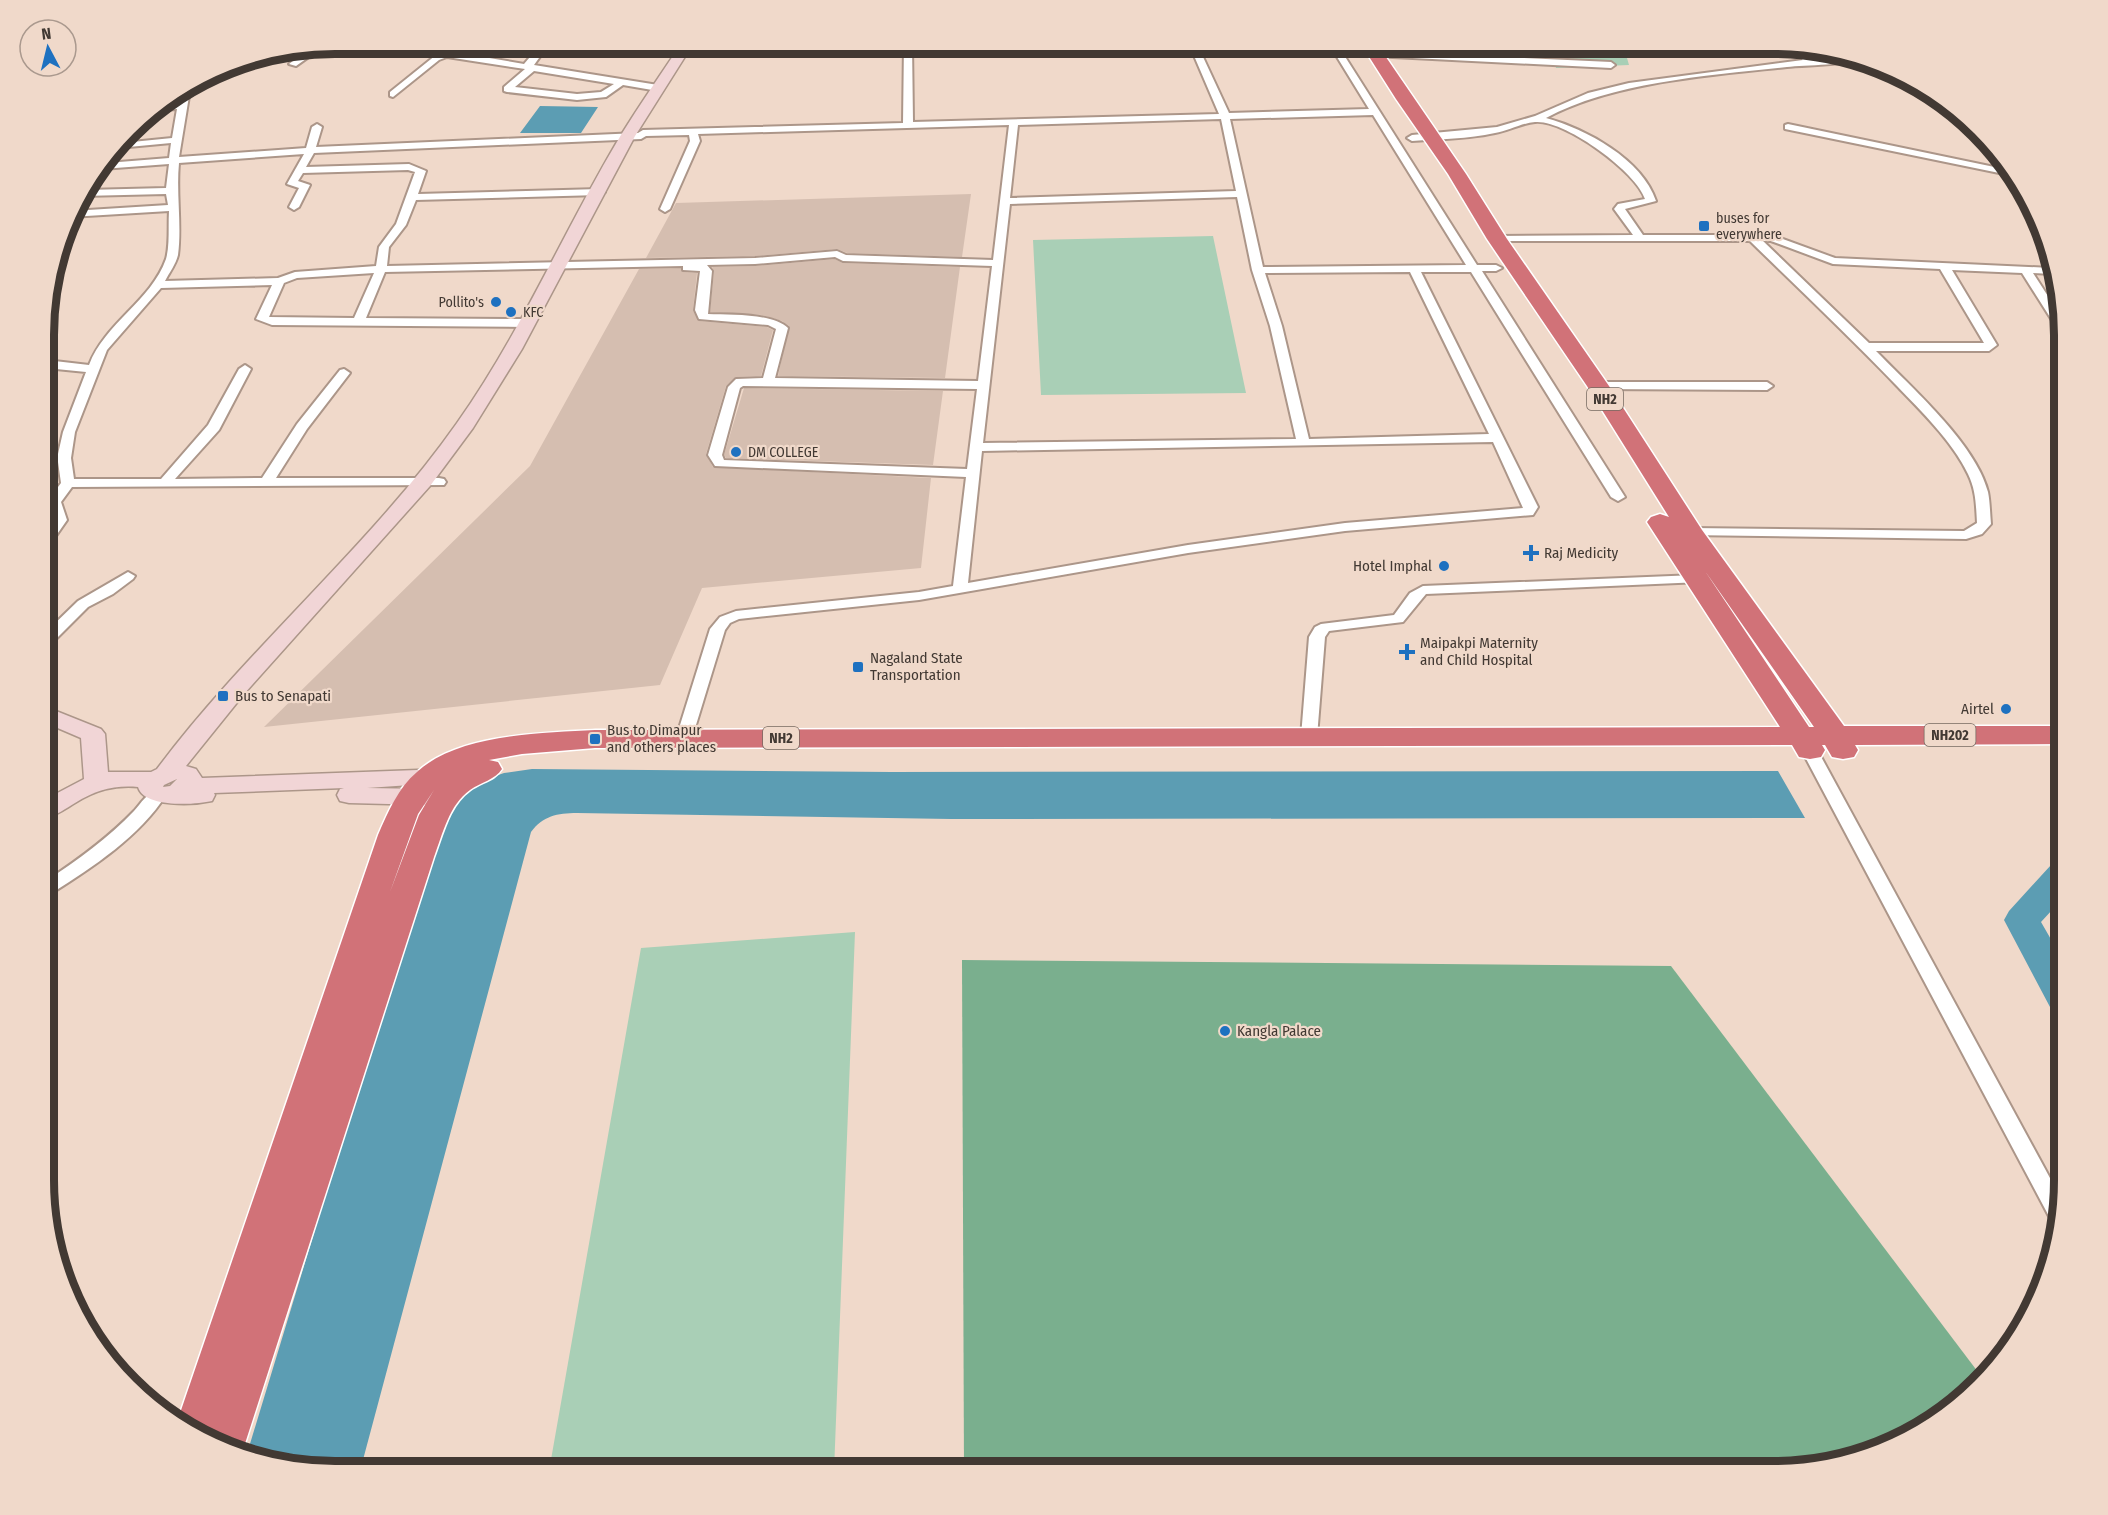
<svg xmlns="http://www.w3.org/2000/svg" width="2108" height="1515" font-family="'Fira Sans Condensed',sans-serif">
  <rect width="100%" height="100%" fill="#f0d9ca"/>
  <path fill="#a9cfb6" d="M1551,44H1623L1629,65L1556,68Z
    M1213,236L1246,393L1041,395L1033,240Z
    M855,932L834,1471H549L641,948Z"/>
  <path fill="#7aaf8e" d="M962,960L1671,966L1981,1376L1902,1441L1838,1456L1315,1471H964Z"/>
  <path fill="#5c9db3" d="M540,106L598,107L581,133H520Z
    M532,769L892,772L1778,771L1805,818L951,819L577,813C557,813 543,816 531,832L360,1471H317L246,1457L403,940L444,817L475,783L504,773Z"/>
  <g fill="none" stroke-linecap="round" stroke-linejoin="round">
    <path fill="#5c9db3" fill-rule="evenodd" d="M2064,862V897L2041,922L2064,962V1011L2050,1007L2004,920L2009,911L2051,865Z"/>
  </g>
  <path fill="#d5beb0" d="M971,194L962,257L847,253L837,249L755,256L646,258L676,203Z
    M835,259L843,263L960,267L945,378L778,376L789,326L782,321L762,315L710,312L714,271L712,267L755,266Z
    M681,268L683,272L697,273L693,310L699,321L767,327L773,330L761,376L736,377L726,386L706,454L713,467L931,478L921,568L702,588L660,685L264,727L530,466L639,269Z
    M744,388L943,391L933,465L726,458L724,455Z"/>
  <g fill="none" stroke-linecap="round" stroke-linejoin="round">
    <g stroke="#ac9689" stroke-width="4">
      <path id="street" d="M392,44H407L524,64L541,44H549L534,65L658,85L663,88L658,91L623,85L606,97L577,100L507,92L504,91V87L525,69L447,57L439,60L393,97L390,96V92L436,55ZM534,71L614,84L601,92L577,94L515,87Z
        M904,44H912L913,122L1219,114L1189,44H1197L1229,113L1369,109L1329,44H1337L1477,265H1496L1502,268L1496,271H1482L1625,497L1618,501L1611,497L1471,272H1421L1538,507L1533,515L1345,531L1188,553L919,600L739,619L730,623L725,630L692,738L684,743L676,738L710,629L720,617L736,611L919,592L953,586L966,477L715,466L708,455L728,387L736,379L763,378L776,329L768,325L699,319L695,310L700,271L683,270V266L385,272L366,318L526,319L532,323L526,327L272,325L256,319L272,285L161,288L107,350L75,432L71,458L74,479H161L208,425L239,369L245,365L251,369L219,430L175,479L262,478L297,424L340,370L344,369L350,373L307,429L276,478H439L444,479L446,482L444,485L72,487L61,502L67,520L51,543L46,544V530L53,520L49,507L46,508V500L49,499L61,483L58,462H46V454H58L63,432L86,372L46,368V360L89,365C105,323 151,301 166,259C170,245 168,226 169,211L70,217L72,211L168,205L166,194L82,196L86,190L166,188L169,164L102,169L107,163L169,158L171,143L118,148L122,143L172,138L177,109L151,111L160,106L178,104L180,93L188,88L190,90L179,157L306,148L312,127L317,124L322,127L316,147L638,133L643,130L903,123ZM1373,115L1466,265L1263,267L1230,119ZM1221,119L1236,191L1010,198L1018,125ZM1009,125L993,260L846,255L837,251L755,258L387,266L389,247L406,225L416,200L600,195L605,192L600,189L418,194L426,171L409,164L306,167L314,153L641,139L646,136L689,135L690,141L660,209L665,212L670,209L700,141L698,134ZM304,154L287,184L299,188L289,207L294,210L299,207L310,185L298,181L303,173L408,170L415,172L396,224L379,247L376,266L295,272L278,278L165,281C169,273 176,264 178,255C182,225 176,194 179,163ZM1237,197L1252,270L1270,326L1296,439L983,443L1010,204ZM835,257L843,261L992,266L978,381L775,378L788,328C773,313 730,315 708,314L712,271L707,265L755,264ZM1410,272L1489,434L1309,439L1282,326L1265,273ZM374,273L354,318L269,317L284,283L297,278ZM743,386L977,389L967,469L724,460L722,455L740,388ZM1493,442L1523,508L1345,523L1188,545L968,583L982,451Z
        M1780,44C1797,44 1802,57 1815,59C1831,61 1847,55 1864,59C1851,65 1804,65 1787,67C1712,75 1612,82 1546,118C1586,129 1642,159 1656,201L1625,209L1643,235H1772L1835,258L2051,268L2053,274L2033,273L2064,321V334L2060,333L2022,273L1952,270L1997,345L1989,351H1876C1910,386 1976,444 1988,492C1990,502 1990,513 1991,524L1982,534L1966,539L1686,535L1684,532L1686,529L1691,528L1964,531L1977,523C1976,506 1976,490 1968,474C1952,441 1922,412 1897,386C1849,336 1799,289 1750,241H1493V237L1497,236L1633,235L1614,209L1618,204L1645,199C1637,172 1564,119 1535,122C1522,123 1508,131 1495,133C1468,139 1440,139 1412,141L1407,138L1412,135L1497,127L1535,116L1588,93L1629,83L1803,60ZM1763,241H1771L1833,264L1940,269L1984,343H1869Z
        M324,46L296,66L289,64L310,48Z
        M1376,51L1611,62L1615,65L1611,68L1373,56L1372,54Z
        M1788,124L2004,169L2009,175L1785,129V125Z
        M1598,382H1767L1773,386L1767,390L1594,389L1592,386L1594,383Z
        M2064,554V564L2059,563L2057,558Z
        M128,572L135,576L133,579L113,594L88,607L51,644L46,646V632L78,601Z
        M1696,575L1703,579L1701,582L1426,594L1403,622L1329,631L1325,637L1317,737L1309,742L1301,737L1309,637L1315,627L1321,624L1394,615L1410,593L1423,586Z
        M1811,748L1817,749L1819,753L2063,1202L2059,1224L2052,1222L1803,753L1805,749Z
        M158,790L164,791L166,795C140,836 93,867 52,893L46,895V881C78,860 108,838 134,811C141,803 148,792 158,790Z"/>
    </g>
    <g stroke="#ac9689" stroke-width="3">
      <path id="secondary" d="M681,44H693L635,136L522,349L473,428L430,486L244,694L186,766L196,769L202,778L445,769L454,772L457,777L454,782L367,788L428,789L437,791L440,797L437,803L428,805L349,803L340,801L337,795L340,789L344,788L214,793L215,795L212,801C194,805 144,808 138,787C114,785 96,790 75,803C65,809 57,815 46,818V799L84,779L81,738L46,723V707L101,729L105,734L108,772H151L157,769C248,647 369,548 457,423C521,333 564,230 621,135C640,104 661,74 681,44ZM177,779L170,786L163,787L164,785Z"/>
    </g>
    <g stroke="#fff" stroke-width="3">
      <path id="highway" d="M1361,44H1377L1466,174L1507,239L1609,386L1702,530L1844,726H2064V744L1855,745L1858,750L1854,757L1843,759L1832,757L1825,745H1822L1825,750L1821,757L1810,759L1799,757L1792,745L595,748L522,754L489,760L498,762L502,769C495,780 481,782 470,790C449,805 443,833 434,857L241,1456L177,1422L378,835C388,812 398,788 417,772C458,734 542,733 595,730L1780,727L1647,522L1651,517L1660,514L1669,517L1587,386L1487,239L1448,174L1396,99ZM1705,571L1814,727H1809ZM434,790L419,815L390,892L418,814Z"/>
    </g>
    <use href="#street" fill="#fff" fill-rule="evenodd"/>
    <use href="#secondary" fill="#f1d5d6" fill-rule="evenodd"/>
    <use href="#highway" fill="#d17278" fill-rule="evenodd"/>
  </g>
  <g fill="#1e71c0" stroke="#f0d9ca" stroke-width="2">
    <rect x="1698" y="220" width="12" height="12" rx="3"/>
    <circle cx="496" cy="302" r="6"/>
    <circle cx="511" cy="312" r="6"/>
    <circle cx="736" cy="452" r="6"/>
    <path d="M1528 544h6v6h6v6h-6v6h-6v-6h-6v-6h6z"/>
    <circle cx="1444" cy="566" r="6"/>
    <path d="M1404 643h6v6h6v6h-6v6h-6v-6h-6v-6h6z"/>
    <rect x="852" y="661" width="12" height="12" rx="3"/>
    <rect x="217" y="690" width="12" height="12" rx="3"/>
    <circle cx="2006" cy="709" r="6"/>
    <rect x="589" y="733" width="12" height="12" rx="3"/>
    <circle cx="1225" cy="1031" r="6"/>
  </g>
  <g text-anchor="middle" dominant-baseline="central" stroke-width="4.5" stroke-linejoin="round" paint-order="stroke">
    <g font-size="14" fill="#423933" stroke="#f0d9ca" text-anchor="start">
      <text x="1716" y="218">buses for<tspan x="1716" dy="16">everywhere</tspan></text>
      <text x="484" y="302" text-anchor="end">Pollito's</text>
      <text x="523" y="312">KFC</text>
      <text x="748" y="452">DM COLLEGE</text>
    </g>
    <g fill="#f0d9ca" stroke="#766960" stroke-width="1.5">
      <rect x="1587" y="388" width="36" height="22" rx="4.5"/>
      <rect x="1924.5" y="724" width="51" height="22" rx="4.5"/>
      <rect x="763" y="727" width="36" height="22" rx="4.5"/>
    </g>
    <g font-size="14" font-weight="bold" fill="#423933">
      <text x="1605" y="399">NH2</text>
      <text x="1950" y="735">NH202</text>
      <text x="781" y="738">NH2</text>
    </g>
    <g font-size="15" fill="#423933" stroke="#f0d9ca" text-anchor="start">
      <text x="1544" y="553">Raj Medicity</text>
      <text x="1432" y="566" text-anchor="end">Hotel Imphal</text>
      <text x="1420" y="643">Maipakpi Maternity<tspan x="1420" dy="17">and Child Hospital</tspan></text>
      <text x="870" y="658">Nagaland State<tspan x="870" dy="17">Transportation</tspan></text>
      <text x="235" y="696">Bus to Senapati</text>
      <text x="1994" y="709" text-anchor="end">Airtel</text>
      <text x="607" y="730">Bus to Dimapur<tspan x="607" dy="17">and others places</tspan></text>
      <text x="1237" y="1031">Kangla Palace</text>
    </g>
  </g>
  <path d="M0 0H2108V1515H0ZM335 54H1773A281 281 0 0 1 2054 335V1180A281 281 0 0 1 1773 1461H335A281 281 0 0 1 54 1180V335A281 281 0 0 1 335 54Z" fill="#f0d9ca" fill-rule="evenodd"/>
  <path fill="none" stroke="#423933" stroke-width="8" d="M335 54H1773A281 281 0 0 1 2054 335V1180A281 281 0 0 1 1773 1461H335A281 281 0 0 1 54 1180V335A281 281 0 0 1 335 54Z"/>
  <g transform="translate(48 48) rotate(353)"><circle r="28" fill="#f0d9ca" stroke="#aa998e" stroke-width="1.5"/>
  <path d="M0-4.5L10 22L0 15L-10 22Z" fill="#1e71c0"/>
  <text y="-9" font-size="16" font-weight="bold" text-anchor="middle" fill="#423933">N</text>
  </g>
</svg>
